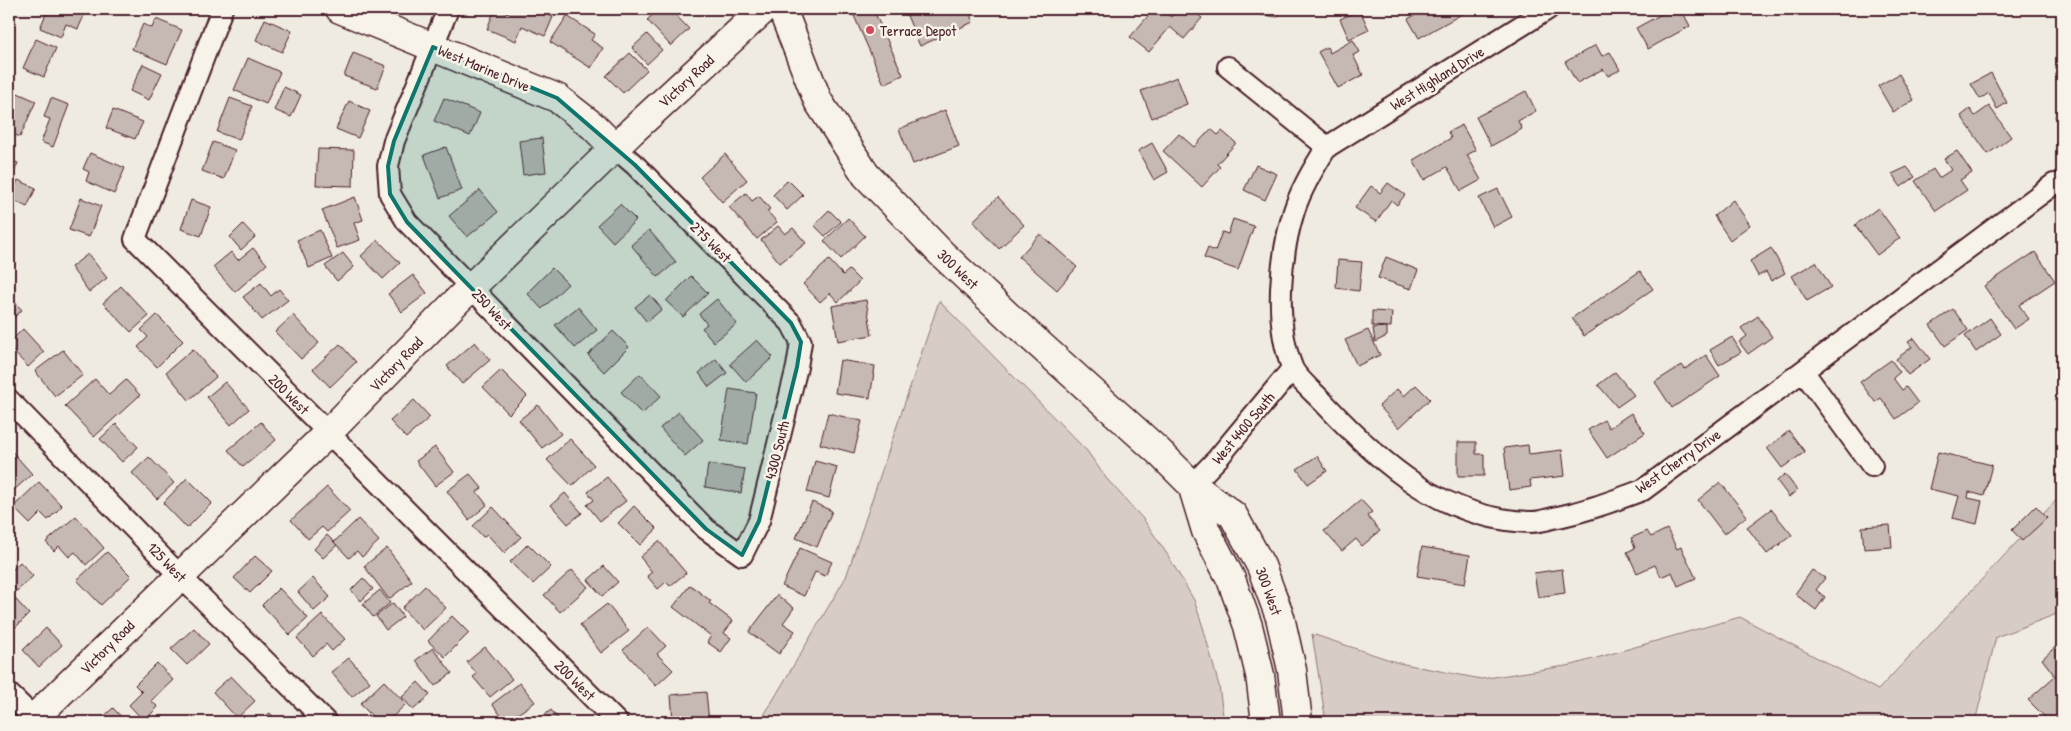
<svg xmlns="http://www.w3.org/2000/svg" width="2071" height="731" font-family="'Patrick Hand',sans-serif">
  <rect width="100%" height="100%" fill="#f0ebe0"/>
  <filter id="ink" filterUnits="userSpaceOnUse"><feTurbulence type="fractalNoise" baseFrequency=".02" numOctaves="2"/><feDisplacementMap in="SourceGraphic" scale="10" xChannelSelector="R" yChannelSelector="G"/><feConvolveMatrix kernelMatrix="1 2 1 2 8 2 1 2 1" color-interpolation-filters="sRGB"/></filter>
  <g filter="url(#ink)">
    <path fill="#d8cdc6" stroke="#917678" d="M939,301L1087,451L1106,478L1144,520L1167,554L1194,600L1203,627L1219,686L1224,722H760L846,577Z
      M2062,494V612L1996,637L1975,722H1326L1312,634L1399,663L1481,679L1572,665L1740,617L1878,690Z"/>
    <path fill="#c6b8b3" stroke="#4a1f2b" d="M48,9H87L78,29L66,24L61,37L40,28Z
      M495,9L508,13L510,9H535L553,17L545,36L522,26L516,41L487,29Z
      M659,9H670L689,29L671,46L647,20Z
      M851,9H873L903,75L884,84Z
      M909,9H968L973,22L920,46L905,11Z
      M1154,9H1161L1171,17L1178,9H1191L1202,18L1184,39L1170,27L1149,52L1130,37Z
      M1248,9H1279L1278,17L1247,13Z
      M1425,9H1471L1419,38L1408,19Z
      M1671,9H1681L1690,26L1648,49L1636,28Z
      M1360,10L1369,30L1349,39L1340,19Z
      M567,16L595,34L591,40L603,48L591,68L550,42Z
      M156,19L182,30L167,64L132,49L143,24L152,28Z
      M265,19L292,31L282,52L256,40Z
      M647,34L662,50L647,64L632,48Z
      M36,39L56,48L44,77L23,68Z
      M1353,40L1360,52L1353,55L1363,75L1338,88L1318,52L1327,47L1330,53Z
      M1596,45L1602,56L1610,52L1620,70L1608,76L1603,69L1577,83L1565,62Z
      M353,53L386,66L377,88L344,76Z
      M630,53L647,70L623,93L606,76Z
      M248,58L280,72L266,104L234,90Z
      M143,64L162,73L149,100L130,91Z
      M1991,73L2007,103L1997,109L1989,93L1980,99L1971,84Z
      M1899,74L1914,100L1893,112L1878,86Z
      M1177,77L1187,104L1152,118L1141,91Z
      M284,87L301,95L291,117L274,110Z
      M13,91L36,101L20,137L9,132V101Z
      M1526,91L1536,111L1518,121L1522,129L1491,146L1476,117Z
      M51,98L69,105L53,147L41,142L50,119L44,117Z
      M230,98L252,106L239,140L217,132Z
      M444,98L480,113L470,136L434,121Z
      M2062,99V119L2055,117Z
      M349,101L370,111L358,138L336,129Z
      M1989,106L2011,137L1988,154L1961,116L1970,109L1975,116Z
      M113,110L143,122L135,139L106,128Z
      M945,110L959,146L913,164L899,129Z
      M1462,125L1476,150L1467,155L1481,180L1461,191L1447,167L1424,180L1413,160L1451,138L1448,132Z
      M1211,129L1218,135L1222,131L1236,143L1217,164L1220,167L1202,187L1163,151L1179,134L1194,147Z
      M542,138L546,172L523,175L519,141Z
      M213,142L235,150L224,179L202,171Z
      M1152,143L1168,172L1154,180L1138,151Z
      M9,144L14,147L9,159L18,163L9,184Z
      M446,147L462,190L440,198L424,155Z
      M318,149L354,150L353,186L316,185Z
      M1957,151L1972,173L1960,180L1967,190L1936,211L1915,181L1933,169L1939,178L1951,170L1944,159Z
      M90,153L125,168L114,194L86,181L89,172L83,169Z
      M725,154L747,180L722,202L700,177Z
      M1256,165L1277,174L1265,200L1244,190Z
      M1907,167L1915,177L1901,187L1892,174Z
      M18,180L36,188L27,207L9,198Z
      M788,180L803,195L787,210L773,195Z
      M1388,183L1405,195L1397,205L1391,200L1376,222L1355,208L1371,186L1380,193Z
      M1498,189L1512,217L1493,227L1479,198Z
      M480,190L498,212L467,237L449,216Z
      M746,193L752,201L759,196L770,209L767,211L777,222L757,239L729,207Z
      M355,197L363,220L354,223L360,240L337,248L322,210Z
      M998,197L1024,225L999,249L973,221Z
      M81,198L101,206L89,237L69,230Z
      M191,200L211,207L201,236L181,229Z
      M1733,200L1750,225L1730,240L1714,216Z
      M620,204L636,220L613,242L597,225Z
      M1878,208L1900,238L1877,255L1855,225Z
      M829,210L841,222L825,236L814,225Z
      M848,218L865,236L841,259L824,241Z
      M1233,219L1254,226L1238,270L1204,258L1208,248L1215,251L1222,232L1228,234Z
      M243,224L255,237L241,250L230,237Z
      M778,226L785,234L793,228L806,243L780,263L761,240Z
      M320,230L332,258L309,268L297,240Z
      M649,230L676,262L658,277L631,245Z
      M1040,234L1077,267L1057,290L1019,257Z
      M378,240L400,263L383,279L361,256Z
      M253,248L267,264L235,292L213,267L231,252L238,260Z
      M1771,248L1785,273L1771,281L1766,272L1758,276L1750,261Z
      M2035,252L2055,281L2019,305L2029,319L2014,329L1984,286Z
      M343,253L354,267L337,281L325,266Z
      M88,254L107,278L89,292L71,267Z
      M1386,257L1418,270L1411,289L1378,278Z
      M829,260L843,275L849,270L860,281L838,302L830,293L820,302L803,284Z
      M1338,260L1362,262L1359,291L1336,288Z
      M1816,262L1831,287L1807,301L1792,276Z
      M552,268L568,284L542,309L527,293Z
      M1640,271L1653,289L1584,336L1572,318Z
      M413,275L427,293L402,312L388,294Z
      M691,276L708,293L683,317L666,301Z
      M261,283L271,296L279,289L288,300L262,320L243,297Z
      M121,286L149,316L131,332L103,303Z
      M650,295L662,309L647,322L635,307Z
      M9,296L22,310L9,322Z
      M717,299L737,324L714,342L702,328L707,324L699,314Z
      M866,300L872,335L838,341L832,306Z
      M578,307L597,330L575,348L555,325Z
      M1953,309L1968,330L1945,346L1930,325Z
      M1372,311L1392,312L1391,327L1372,326Z
      M157,315L183,341L157,367L138,347L148,337L141,330Z
      M293,315L319,343L301,359L275,332Z
      M1758,316L1772,337L1748,354L1739,342L1747,336L1741,328Z
      M1990,318L2001,334L1976,352L1965,336Z
      M1387,327V336L1375,342L1373,328Z
      M23,329L44,352L28,367L9,347V343Z
      M1368,330L1380,355L1357,366L1345,340Z
      M613,331L629,347L604,372L588,355Z
      M1732,337L1741,352L1719,365L1710,350Z
      M1914,338L1930,359L1908,375L1896,359L1912,347L1908,342Z
      M757,340L773,357L746,382L730,364Z
      M475,342L490,360L462,384L447,366Z
      M340,344L356,362L330,387L313,369Z
      M193,349L216,377L189,400L166,372Z
      M63,350L83,375L55,396L35,371Z
      M1706,355L1720,376L1672,408L1655,382L1682,365L1685,369Z
      M716,359L727,373L709,387L699,373Z
      M840,360L875,366L870,398L835,393Z
      M1891,360L1900,372L1893,378L1902,390L1906,387L1918,403L1896,419L1881,398L1875,402L1860,382Z
      M501,370L527,396L509,414L483,387Z
      M1615,372L1634,395L1617,407L1598,385Z
      M640,374L661,396L642,414L621,392Z
      M95,379L109,395L126,380L140,395L94,437L65,406Z
      M225,382L249,409L231,425L207,397Z
      M1416,385L1430,399L1399,428L1379,406L1397,389L1404,396Z
      M729,389L756,393L748,444L721,440Z
      M414,400L430,417L406,438L390,421Z
      M538,405L561,434L542,448L519,420Z
      M679,412L703,440L685,456L660,428Z
      M828,413L862,421L854,453L820,444Z
      M1631,413L1645,433L1607,458L1588,430L1604,420L1609,428Z
      M261,422L276,440L243,467L228,450Z
      M116,424L138,447L122,462L100,439Z
      M1789,431L1805,452L1782,468L1767,448Z
      M570,439L594,465L572,486L547,460Z
      M1458,442H1476V454H1484V476H1458Z
      M1528,445L1529,454L1562,450L1565,476L1530,480L1531,487L1509,490L1504,448Z
      M435,447L454,472L435,486L416,461Z
      M9,448L32,474L14,490L9,484Z
      M1938,452L1992,465L1984,496L1969,492L1968,498L1982,501L1977,524L1953,518L1959,496L1929,489Z
      M1317,456L1327,471L1308,484L1297,469Z
      M149,457L174,483L157,499L132,473Z
      M815,461L837,467L829,498L807,492Z
      M708,464L745,469L741,493L705,487Z
      M470,474L482,488L477,492L487,505L469,520L447,491Z
      M1785,474L1797,490L1789,497L1777,481Z
      M607,477L626,501L600,521L587,505L594,500L588,492Z
      M187,478L212,503L187,528L163,503Z
      M39,482L62,506L48,520L41,513L30,524L13,507Z
      M1720,482L1747,516L1724,534L1698,500Z
      M327,487L350,511L327,532L322,527L308,539L291,520Z
      M565,493L582,513L568,524L551,505Z
      M1361,500L1372,512L1367,516L1380,531L1362,546L1356,539L1342,551L1324,531Z
      M812,502L832,511L817,547L796,538Z
      M634,506L657,529L640,545L618,523Z
      M2036,506L2047,518L2022,541L2012,530Z
      M493,507L521,537L504,553L487,534L483,537L473,526Z
      M1771,509L1792,535L1767,554L1747,527Z
      M76,516L104,548L86,565L75,552L69,557L59,546L54,551L46,542Z
      M358,519L379,541L362,557L357,551L349,558L334,542Z
      M1890,525L1892,547L1864,549L1862,527Z
      M1667,529L1677,549L1681,547L1696,578L1678,586L1672,572L1661,577L1655,565L1637,573L1627,552L1635,548L1631,538L1647,531L1651,537Z
      M327,535L337,545L323,558L314,549Z
      M659,541L686,573L670,586L666,582L658,589L647,576L652,572L640,557Z
      M528,544L551,567L533,584L510,562Z
      M1422,547L1470,555L1465,584L1417,576Z
      M387,548L412,581L389,599L364,566Z
      M800,548L832,562L825,576L815,572L804,596L782,586Z
      M107,552L131,576L101,605L77,580Z
      M255,556L272,571L250,593L234,578Z
      M20,562L33,576L17,591L9,583V573Z
      M604,566L618,582L602,596L588,580Z
      M1562,569L1565,593L1538,597L1534,573Z
      M572,570L588,587L560,612L544,595Z
      M1812,570L1825,578L1816,590L1825,597L1816,610L1795,594Z
      M313,578L330,597L314,611L298,592Z
      M363,578L373,589L361,601L351,590Z
      M690,585L711,601L709,603L733,621L724,633L731,638L721,652L707,642L711,636L673,607Z
      M425,586L446,608L423,630L402,608Z
      M279,588L308,618L290,635L262,605Z
      M380,590L390,603L373,617L363,604Z
      M9,592L29,614L9,634Z
      M777,595L794,608L783,623L795,631L779,654L749,632Z
      M393,603L403,617L386,630L376,616Z
      M607,604L629,631L601,653L580,625Z
      M322,615L345,639L332,651L326,644L313,656L297,638Z
      M452,616L469,633L445,657L428,641Z
      M648,627L666,646L657,654L673,670L656,686L623,650Z
      M46,628L62,645L39,667L23,650Z
      M194,628L209,644L187,665L171,649Z
      M2062,641V722H2050L2028,700L2055,676L2042,659Z
      M485,647L512,679L490,697L473,677L477,674L467,662Z
      M433,648L452,673L435,686L416,660Z
      M349,658L370,682L352,697L331,672Z
      M157,663L173,680L151,701L158,707L144,721L129,705L142,692L135,685Z
      M231,676L255,701L237,718L213,692Z
      M384,681L406,704L387,722H378L360,704Z
      M418,682L430,695L413,710L402,697Z
      M520,683L535,702L506,722L492,704Z
      M706,692L709,722H673L671,695Z
      M113,708L126,722H98Z
      M551,710L561,722H535Z
      M270,713L278,722H257Z"/>
    <g fill="none" stroke-linecap="round" stroke-linejoin="round">
      <g stroke="#4a1f2b" stroke-width="24">
        <path id="street" d="M222,9L135,239L617,722
          M448,9L394,141L388,166L390,194L407,222L706,529L742,555L759,521L797,367L801,342L791,323L635,165L615,148
          M1548,9L1327,147C1314,167 1301,189 1294,211C1280,256 1274,322 1292,367C1296,378 1316,394 1325,404C1381,464 1444,520 1531,522C1538,522 1546,520 1553,518C1584,512 1613,501 1643,490L2054,184
          M1228,67L1327,147
          M1803,371L1872,466
          M9,400L180,576L326,722
          M1192,485L1218,458L1292,369
          M9,694L38,722"/>
      </g>
      <g stroke="#4a1f2b" stroke-width="31">
        <path id="secondary" d="M340,9L557,98L593,126L615,148
          M782,9L818,101L866,175L941,253L1009,317L1158,451L1192,485L1233,515L1261,566L1280,617L1292,670L1298,722
          M1192,485L1206,531L1231,579L1248,626L1260,675L1266,722
          M30,722L328,433L457,301L632,131L764,9"/>
      </g>
      <use href="#street" stroke="#f7f3e8" stroke-width="20"/>
      <use href="#secondary" stroke="#f7f3e8" stroke-width="28"/>
    </g>
  </g>
  <path fill="#0f766e" fill-opacity="0.2" stroke="#0f766e" stroke-width="4" stroke-linejoin="round" d="M433,47L557,98L635,165L791,323L801,342L797,367L759,521L742,555L706,529L407,222L390,194L388,166L394,141Z"/>
  <circle fill="#d1495b" stroke="#f7f3e8" stroke-width="2" cx="870" cy="30" r="5"/>
  <g text-anchor="middle" dominant-baseline="central" stroke-width="5" stroke-linejoin="round" paint-order="stroke">
    <g font-size="15" fill="#4a1f2b" stroke="#f7f3e8" text-anchor="start">
      <text x="880" y="30">Terrace Depot</text>
    </g>
    <g font-size="15" fill="#4a1f2b" stroke="#f7f3e8">
      <text transform="translate(484 68) rotate(23)">West Marine Drive</text>
      <text transform="translate(1437 78) rotate(-32)">West Highland Drive</text>
      <text transform="translate(686 81) rotate(-43)">Victory Road</text>
      <text transform="translate(711 242) rotate(45)">275 West</text>
      <text transform="translate(958 269) rotate(44)">300 West</text>
      <text transform="translate(492 309) rotate(47)">250 West</text>
      <text transform="translate(396 364) rotate(-46)">Victory Road</text>
      <text transform="translate(289 394) rotate(45)">200 West</text>
      <text transform="translate(1243 428) rotate(-50)">West 4400 South</text>
      <text transform="translate(777 450) rotate(-76)">4300 South</text>
      <text transform="translate(1678 461) rotate(-35)">West Cherry Drive</text>
      <text transform="translate(167 562) rotate(46)">125 West</text>
      <text transform="translate(1269 591) rotate(70)">300 West</text>
      <text transform="translate(107 647) rotate(-45)">Victory Road</text>
      <text transform="translate(575 680) rotate(45)">200 West</text>
    </g>
  </g>
  <rect width="2071" height="731" fill="none" stroke="#f7f3e8" stroke-width="30"/>
  <rect x="15" y="15" width="2041" height="701" fill="none" stroke="#4a1f2b" stroke-width="2" filter="url(#ink)"/>
</svg>
